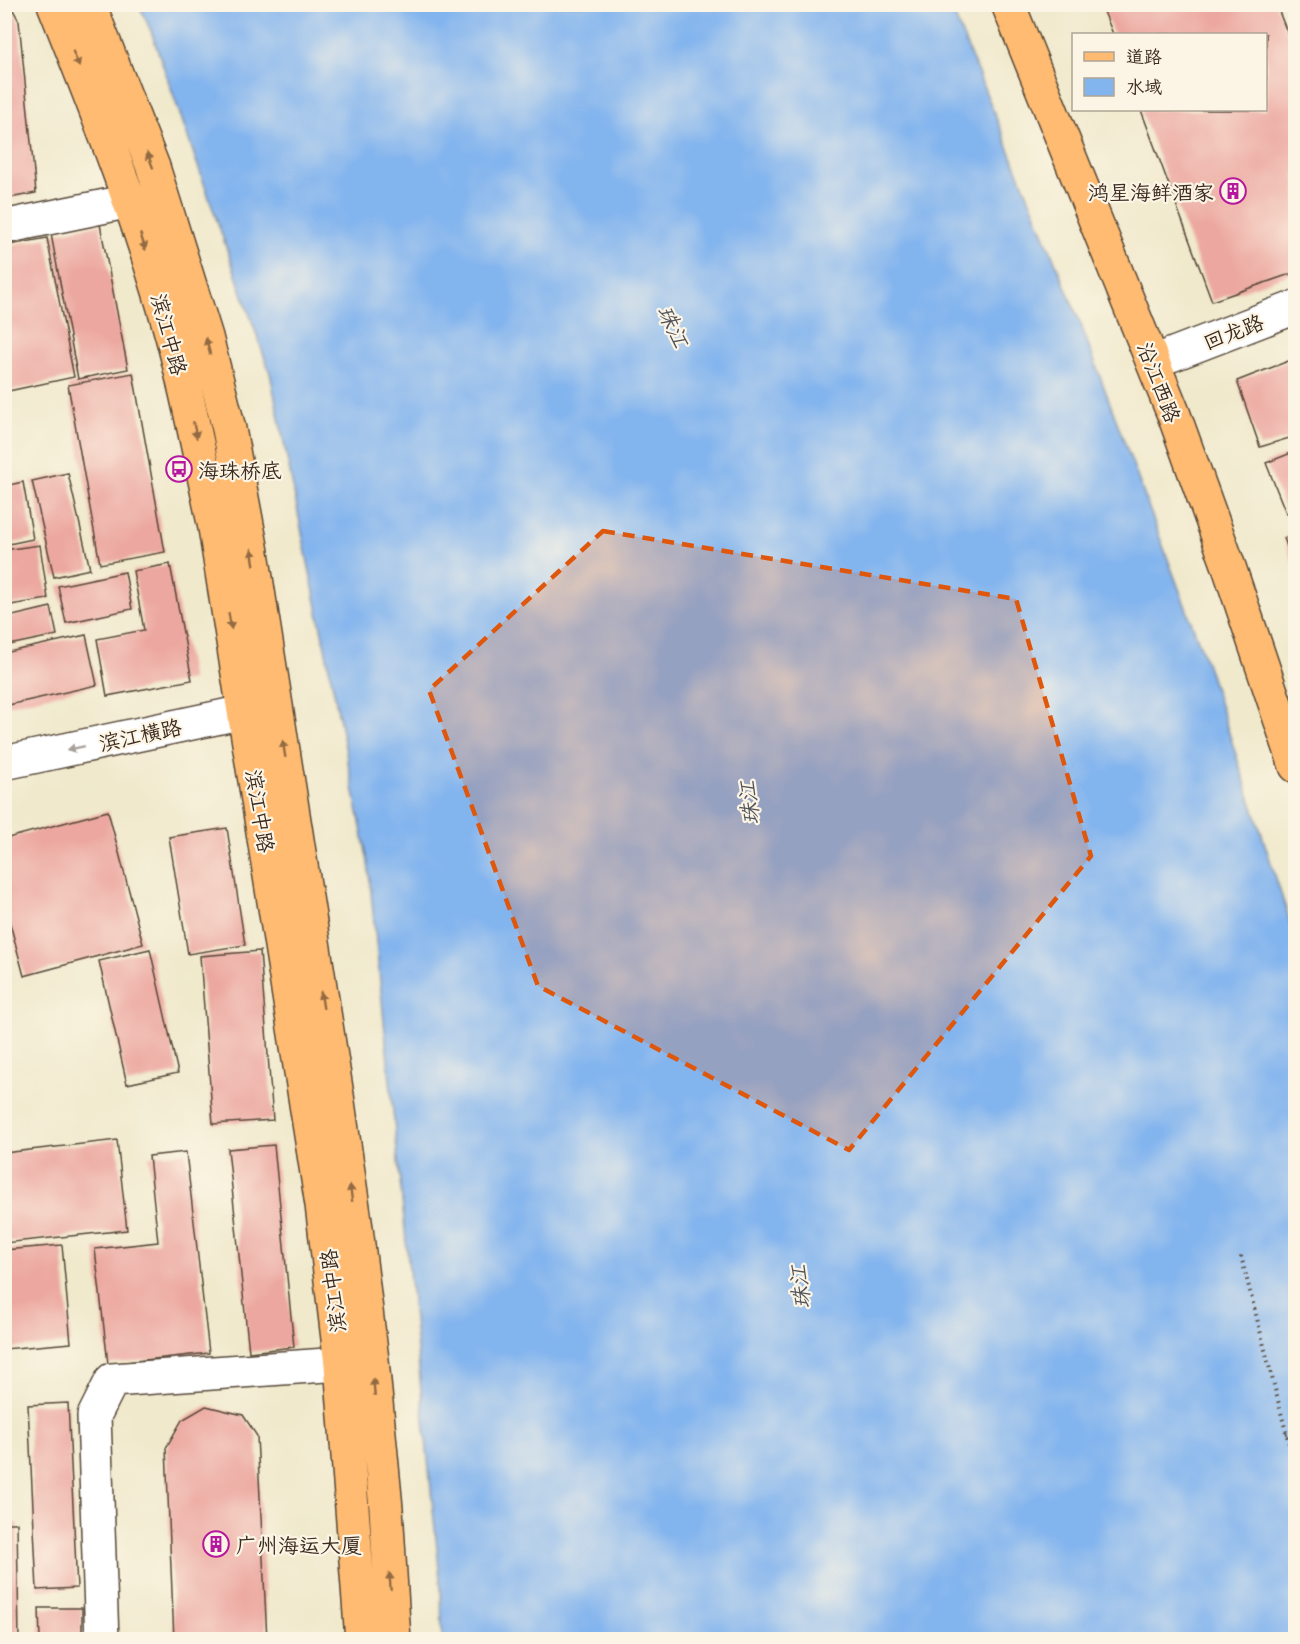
<svg xmlns="http://www.w3.org/2000/svg" width="1300" height="1644" font-family="Mali,'LXGW WenKai TC',sans-serif">
  <rect width="100%" height="100%" fill="#fcf5e5"/>
  <filter id="ink" filterUnits="userSpaceOnUse"><feTurbulence type="fractalNoise" baseFrequency=".0167" numOctaves="2"/><feDisplacementMap in="SourceGraphic" scale="12" xChannelSelector="R" yChannelSelector="G"/><feConvolveMatrix kernelMatrix="1 2 1 2 8 2 1 2 1" color-interpolation-filters="sRGB"/></filter>
  <filter id="wash" filterUnits="userSpaceOnUse"><feTurbulence type="fractalNoise" baseFrequency=".008" numOctaves="4" result="noise"/><feDisplacementMap in="SourceGraphic" scale="24" xChannelSelector="R" yChannelSelector="G"/><feGaussianBlur stdDeviation="1.35" result="paint"/><feColorMatrix in="noise" values="0 0 0 0 0 0 0 0 0 0 0 0 0 0 0 0 0 1.4 0 .05"/><feComposite in="paint" operator="in"/></filter>
  <g filter="url(#wash)">
    <rect width="100%" height="100%" fill="#f0e9cc"/>
    <path fill="#82b4ee" stroke="#5e6f86" stroke-width="1.5" d="M139,5H950L1081,325L1205,659L1295,937V1639H442L441,1589L368,862L270,373L151,31Z"/>
    <g id="blocks">
      <path fill="#eca8a0" d="M4,4H10L19,21L36,193L4,199Z
        M1101,4H1276L1296,55V272L1212,301L1141,110H1266V34H1113Z
        M100,224L128,369L78,379L51,234Z
        M47,238L74,377L4,392V246Z
        M1296,358V436L1260,447L1237,381Z
        M133,373L165,552L100,564L68,385Z
        M1296,451V509L1286,513L1266,463Z
        M68,473L90,569L54,577L32,481Z
        M23,482L33,539L4,545V486Z
        M1296,533V568H1295L1284,538Z
        M40,545L48,599L4,606V550Z
        M170,564L192,680L107,696L97,639L144,630L133,571Z
        M125,572L132,609L66,623L58,586Z
        M51,607L57,635L4,646V618Z
        M86,635L97,685L4,706V653Z
        M108,811L143,944L24,976L7,912L4,913V839Z
        M227,828L245,945L188,954L169,837Z
        M150,949L178,1073L127,1084L99,961Z
        M260,951L273,1120L213,1124L200,956Z
        M117,1140L127,1230L4,1243V1153Z
        M274,1145L294,1347L249,1352L228,1149Z
        M186,1152L209,1353L108,1364L95,1249L158,1242L149,1156Z
        M62,1245L71,1343L4,1349V1250Z
        M68,1403L77,1588L37,1590L28,1405Z
        M206,1406L243,1415L257,1436L267,1640H174L166,1448L182,1420Z
        M4,1523H17L19,1640H4Z
        M39,1608H82V1640H40Z"/>
    </g>
  </g>
  <g filter="url(#ink)">
    <use href="#blocks" fill-opacity="0" stroke="#564738" stroke-width="1.5"/>
    <g fill="none" stroke-linecap="round" stroke-linejoin="round">
      <g stroke="#564738" stroke-width="36">
        <path id="minor" d="M4,227L130,201
          M1171,355L1296,307
          M4,763L272,706
          M102,1640L94,1416L112,1380L341,1364"/>
      </g>
      <g stroke="#564738" stroke-width="36">
        <path id="major" d="M54,4C98,114 141,223 172,336C189,399 201,463 215,528L322,1205L341,1364L362,1640
          M89,4L153,167L206,337L229,429L251,546L337,1095L356,1228L372,1360L386,1508L394,1640
          M1008,4L1174,415L1229,567L1296,766"/>
      </g>
      <path stroke="#564738" stroke-width="4" stroke-dasharray="1.5 4.5" stroke-linecap="butt" d="M1241,1256L1296,1471
        M1286,1434L1296,1432"/>
      <use href="#minor" stroke="#fff" stroke-width="33"/>
      <use href="#major" stroke="#febb71" stroke-width="33"/>
    </g>
    <defs><path id="oneway-solid" d="M-6-.8H1V-3.2L6.5 0L1 3.2V.8H-6Z" transform="scale(1.5)"/></defs>
    <g fill="#936b43">
      <use href="#oneway-solid" transform="translate(76 59) rotate(68)"/>
      <use href="#oneway-solid" transform="translate(150 160) rotate(-111)"/>
      <use href="#oneway-solid" transform="translate(143 242) rotate(72)"/>
      <use href="#oneway-solid" transform="translate(208 346) rotate(-104)"/>
      <use href="#oneway-solid" transform="translate(195 430) rotate(78)"/>
      <use href="#oneway-solid" transform="translate(253 557) rotate(-99)"/>
      <use href="#oneway-solid" transform="translate(230 621) rotate(80)"/>
      <use href="#oneway-solid" transform="translate(284 749) rotate(-99)"/>
      <use href="#oneway-solid" transform="translate(322 1000) rotate(-99)"/>
      <use href="#oneway-solid" transform="translate(351 1193) rotate(-98)"/>
      <use href="#oneway-solid" transform="translate(374 1387) rotate(-95)"/>
      <use href="#oneway-solid" transform="translate(390 1581) rotate(-94)"/>
    </g>
    <use fill="#a79f9a" href="#oneway-solid" transform="translate(76 748) rotate(168)"/>
  </g>
  <path fill="#df570d" fill-opacity="0.2" stroke="#df570d" stroke-width="4.5" stroke-dasharray="12 8" stroke-linejoin="round" d="M603,531L1016,599L1091,856L849,1150L538,986L429,690Z"/>
  <defs>
    <g id="building-ring" transform="scale(1.35)"><circle r="9.5" fill="#fcf5e5" stroke="#b5179e" stroke-width="1.5"/><path d="M-4-6H4V6H1V3H-1V6H-4ZM-2.5-4.3h1.7v1.8h-1.7ZM.8-4.3h1.7v1.8H.8ZM-2.5-1h1.7V.8h-1.7ZM.8-1h1.7V.8H.8Z" fill="#b5179e"/></g>
    <g id="bus-ring" transform="scale(1.35)"><circle r="9.5" fill="#fcf5e5" stroke="#b5179e" stroke-width="1.5"/><path d="M-5-6H5V4H4V6H2V4H-2V6H-4V4H-5ZM-3.5-4V0h7V-4ZM-3.5 1.2v1.5H-2V1.2ZM2 1.2v1.5H3.5V1.2Z" fill="#b5179e"/></g>
  </defs>
  <g fill-rule="evenodd">
    <use href="#building-ring" x="1233" y="191"/>
    <use href="#bus-ring" x="179" y="469"/>
    <use href="#building-ring" x="216" y="1544"/>
  </g>
  <g text-anchor="middle" dominant-baseline="central" stroke-width="4.5" stroke-linejoin="round" paint-order="stroke">
    <g font-size="21" fill="#3b2a1e" stroke="#fcf5e5" text-anchor="start">
      <text x="1214" y="191" text-anchor="end">鸿星海鲜酒家</text>
      <text x="198" y="469">海珠桥底</text>
      <text x="236" y="1544">广州海运大厦</text>
    </g>
    <g font-size="21" fill="#3b2a1e" stroke="#fcf5e5">
      <text transform="translate(1233 331) rotate(-21)">回龙路</text>
      <text transform="translate(170 334) rotate(75)">滨江中路</text>
      <text transform="translate(1160 382) rotate(69)">沿江西路</text>
      <text transform="translate(140 734) rotate(-12)">滨江横路</text>
      <text transform="translate(261 811) rotate(81)">滨江中路</text>
      <text transform="translate(332 1291) rotate(-97)">滨江中路</text>
    </g>
    <g font-size="22" font-style="italic" fill="#50535c" stroke="#fcf5e5">
      <text transform="translate(674 326) rotate(65)">珠江</text>
      <text transform="translate(748 803) rotate(-96)">珠江</text>
      <text transform="translate(799 1287) rotate(-96)">珠江</text>
    </g>
  </g>
  <rect width="1300" height="1644" fill="none" stroke="#fcf5e5" stroke-width="24"/>
  <rect x="1072" y="33" width="195" height="78" fill="#fcf5e5" stroke="#afa495" stroke-width="1.5"/>
  <rect x="1084" y="52" width="30" height="9" fill="#febb71" stroke="#afa495" stroke-width="1.5"/>
  <text x="1126" y="63" font-size="18" fill="#3b2a1e">道路</text>
  <rect x="1084" y="78" width="30" height="18" fill="#82b4ee" stroke="#afa495" stroke-width="1.5"/>
  <text x="1126" y="93" font-size="18" fill="#3b2a1e">水域</text>
</svg>
